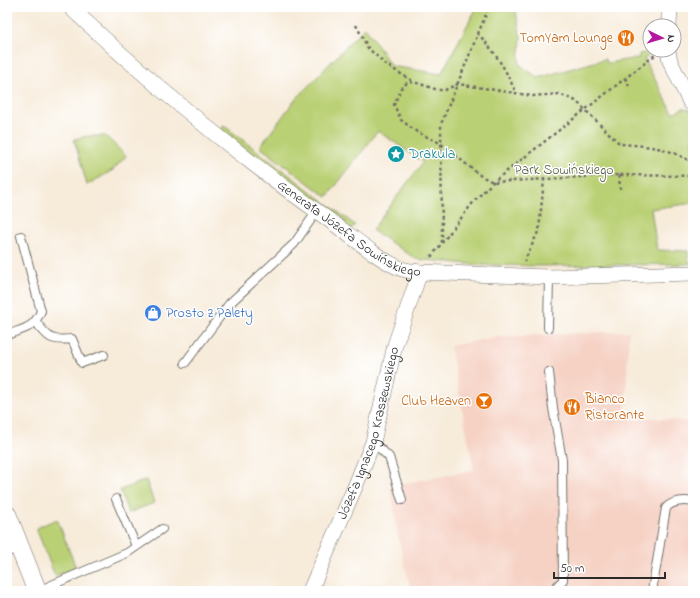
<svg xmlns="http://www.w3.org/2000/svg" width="700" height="598" font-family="'Indie Flower',sans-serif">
  <rect width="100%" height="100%" fill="#fff"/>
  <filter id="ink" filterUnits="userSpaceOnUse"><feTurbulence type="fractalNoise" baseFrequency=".025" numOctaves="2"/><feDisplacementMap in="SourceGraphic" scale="8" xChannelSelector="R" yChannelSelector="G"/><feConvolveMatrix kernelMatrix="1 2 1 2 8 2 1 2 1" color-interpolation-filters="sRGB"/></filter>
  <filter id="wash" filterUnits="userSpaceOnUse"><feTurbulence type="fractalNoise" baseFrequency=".012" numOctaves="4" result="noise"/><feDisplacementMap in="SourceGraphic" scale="16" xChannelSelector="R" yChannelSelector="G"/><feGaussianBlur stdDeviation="0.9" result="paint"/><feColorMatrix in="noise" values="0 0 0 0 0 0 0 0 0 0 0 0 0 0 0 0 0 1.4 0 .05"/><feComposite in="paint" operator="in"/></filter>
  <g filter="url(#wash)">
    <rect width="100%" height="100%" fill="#f7ebd9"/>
    <path fill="#f6d2c4" d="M629,331L625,415L693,422V591H411L398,535L391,490L405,483L474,470L450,346L495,337Z"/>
    <path fill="#bad074" stroke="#727e50" d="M477,7H515L521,37L519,64L538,78L605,59L607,63L639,58V54L649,52L650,55L644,59L673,113L683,108L689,109L693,117V203L651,209L657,250L688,251V261H693V264L537,266L479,265L416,259L372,230L423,162L378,131L327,197L260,147L294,101L365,27L391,66L441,74Z
      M223,125L355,225L351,229L222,131Z
      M88,136H106L126,156L113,170L87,185L74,139Z
      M146,480L154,503L128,513L120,490Z
      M57,519L76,568L55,576L36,528Z"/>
  </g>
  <g filter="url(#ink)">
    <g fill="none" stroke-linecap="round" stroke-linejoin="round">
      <g stroke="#726e68" stroke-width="10">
        <path id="service" d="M36,322C49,339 51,341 72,339L82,363L104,355
          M548,328L549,277
          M7,335C25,328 33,329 41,311L21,236
          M185,363L230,303L294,244L317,211
          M549,372L553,408L562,460L563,580L552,591
          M373,442L389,457L402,500
          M116,499L136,546
          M7,551L20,550
          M47,587L127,553L162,529
          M652,591L666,508C672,501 684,500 693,502"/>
      </g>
      <g stroke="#726e68" stroke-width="16">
        <g id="minor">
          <path id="s1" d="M70,7C150,83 235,153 325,217C345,231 380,261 402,269C408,271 415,271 420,272L549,277L693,273"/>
          <path d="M669,26L670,7"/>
          <path d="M668,50L670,61L690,102"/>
          <path id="s2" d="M310,591L355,487L373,442L395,345L420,272"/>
        </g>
      </g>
      <g stroke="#726e68" stroke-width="20">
        <path id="tertiary" d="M7,515L37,591"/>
      </g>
      <path stroke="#726e68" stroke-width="2.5" stroke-dasharray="3 3" stroke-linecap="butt" d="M356,25L368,48L385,64L414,82
        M477,33C495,51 506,70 516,93
        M625,78L629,86
        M693,163C668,147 649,146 620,144L576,101L559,94L533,96L458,84L445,90H438L414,82L407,83L401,88L394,105L401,120L417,132L440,143L481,176L493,182L619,175L693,176
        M619,175L620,189
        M442,243L475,200L493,182L655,55
        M431,257L442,243L441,124L489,7
        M524,262L539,230L544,180"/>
      <use href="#service" stroke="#fff" stroke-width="8"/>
      <use href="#minor" stroke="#fff" stroke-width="15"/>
      <use href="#tertiary" stroke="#fff" stroke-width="19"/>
    </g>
  </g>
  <defs>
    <g id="restaurant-disc" transform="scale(0.9)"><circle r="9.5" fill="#e8710a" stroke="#fff"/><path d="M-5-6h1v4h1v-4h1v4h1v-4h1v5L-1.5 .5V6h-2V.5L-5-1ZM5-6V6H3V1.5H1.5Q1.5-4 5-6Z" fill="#fff"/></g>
    <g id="sight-disc" transform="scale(0.9)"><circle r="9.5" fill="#0f9aa8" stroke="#fff"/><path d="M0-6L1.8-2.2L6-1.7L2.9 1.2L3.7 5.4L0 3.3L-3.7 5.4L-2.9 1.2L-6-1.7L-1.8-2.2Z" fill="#fff"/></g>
    <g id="shop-disc" transform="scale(0.9)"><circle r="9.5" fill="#3f7fe0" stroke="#fff"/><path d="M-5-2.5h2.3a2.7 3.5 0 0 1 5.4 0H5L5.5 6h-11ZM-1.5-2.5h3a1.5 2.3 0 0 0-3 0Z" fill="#fff"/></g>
    <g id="bar-disc" transform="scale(0.9)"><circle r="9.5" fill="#e8710a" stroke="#fff"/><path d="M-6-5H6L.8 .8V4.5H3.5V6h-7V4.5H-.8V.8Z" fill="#fff"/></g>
  </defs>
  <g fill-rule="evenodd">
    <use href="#restaurant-disc" x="626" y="38"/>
    <use href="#sight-disc" x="396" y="154"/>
    <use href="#shop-disc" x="153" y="313"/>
    <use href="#bar-disc" x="484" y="401"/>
    <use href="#restaurant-disc" x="572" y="407"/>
  </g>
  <g text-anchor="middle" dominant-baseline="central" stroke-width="3" stroke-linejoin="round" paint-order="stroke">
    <g font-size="14" fill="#c56008" stroke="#fff" text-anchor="end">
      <text x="613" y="38">TomYam Lounge</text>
      <text x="585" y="399" text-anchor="start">Bianco<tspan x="585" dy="16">Ristorante</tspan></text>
      <text x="471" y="401">Club Heaven</text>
    </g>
    <g font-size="14" fill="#0d838f" stroke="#fff" text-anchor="start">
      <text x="409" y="154">Drakula</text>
    </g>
    <g font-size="14" fill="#565d41" stroke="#fff">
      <text x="564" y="170">Park Sowińskiego</text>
    </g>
    <g font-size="14" fill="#2b2b2b" stroke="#fff">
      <text stroke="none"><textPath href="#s1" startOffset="358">Generała Józefa Sowińskiego</textPath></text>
      <text stroke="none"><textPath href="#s2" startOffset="169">Józefa Ignacego Kraszewskiego</textPath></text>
    </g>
    <g font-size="14" fill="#366cbe" stroke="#fff" text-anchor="start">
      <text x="166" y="313">Prosto z Palety</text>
    </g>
  </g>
  <rect width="700" height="598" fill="none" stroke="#fff" stroke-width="24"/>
  <g transform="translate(662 38) rotate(95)"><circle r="19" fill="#ffffff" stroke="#aaaaaa"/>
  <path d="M0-3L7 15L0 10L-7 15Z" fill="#b5179e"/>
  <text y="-6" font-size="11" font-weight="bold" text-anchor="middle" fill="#2b2b2b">N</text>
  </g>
  <path d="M554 572v6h111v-6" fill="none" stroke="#2b2b2b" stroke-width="2"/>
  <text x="560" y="572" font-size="12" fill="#2b2b2b" stroke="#ffffff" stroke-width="3" paint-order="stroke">50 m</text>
</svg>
